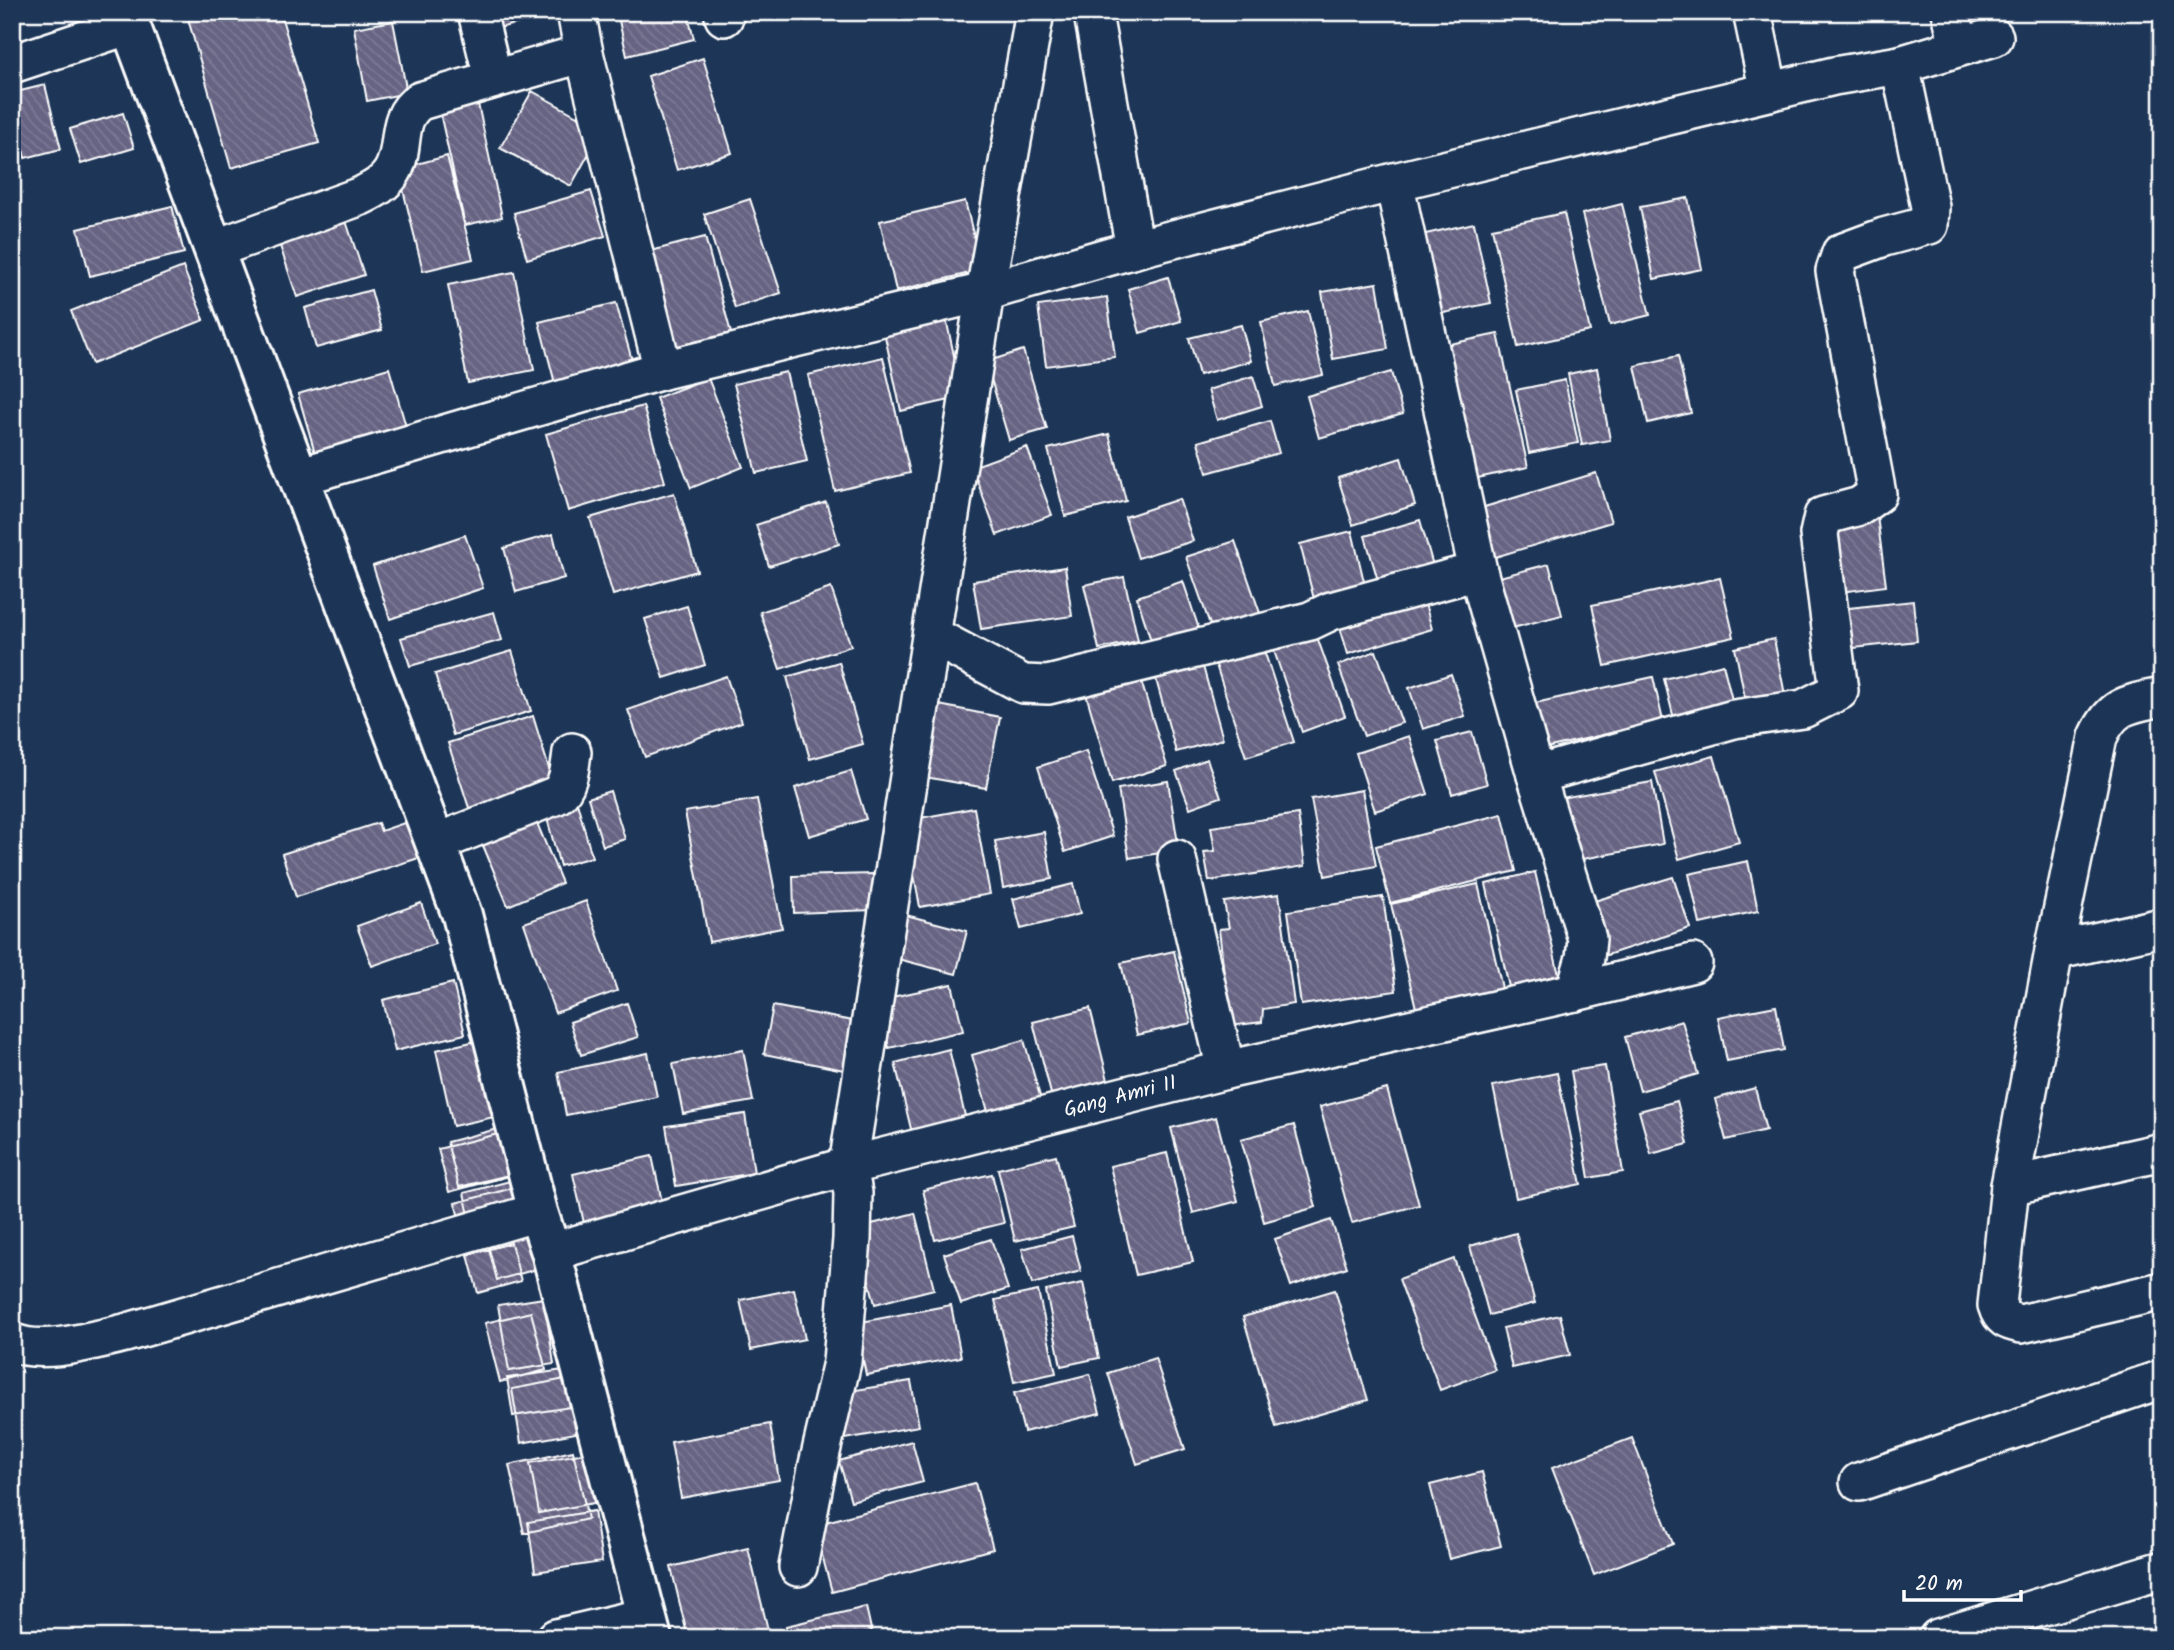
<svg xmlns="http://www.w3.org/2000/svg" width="2174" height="1650" font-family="Kalam,sans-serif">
  <defs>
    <pattern id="building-back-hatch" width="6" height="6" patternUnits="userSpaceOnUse" patternTransform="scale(1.75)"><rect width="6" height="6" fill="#666383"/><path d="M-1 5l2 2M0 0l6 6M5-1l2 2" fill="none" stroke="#7d7a96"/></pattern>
  </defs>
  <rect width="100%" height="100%" fill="#1d3557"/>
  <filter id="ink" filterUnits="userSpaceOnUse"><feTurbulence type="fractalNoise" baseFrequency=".0143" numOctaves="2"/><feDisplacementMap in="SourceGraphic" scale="14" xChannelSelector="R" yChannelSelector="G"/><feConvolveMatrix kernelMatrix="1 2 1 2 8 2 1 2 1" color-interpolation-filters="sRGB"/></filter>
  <g filter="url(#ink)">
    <path fill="url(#building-back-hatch)" stroke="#fff" stroke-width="2" d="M186,12H280L319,143L231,168Z
      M479,12H529L531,20L483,32Z
      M617,12H687L694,39L627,56Z
      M393,21L407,93L367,101L354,28Z
      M703,58L732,153L677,170L648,76Z
      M45,85L61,149L25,158L12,105V93Z
      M532,91L602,130L571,186L500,148Z
      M478,104L502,217L465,225L440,113Z
      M123,113L134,148L81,164L70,129Z
      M447,156L473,259L423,271L398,169Z
      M591,191L605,236L527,259L514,213Z
      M1688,198L1702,269L1654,279L1640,207Z
      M750,199L781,293L735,308L704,214Z
      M965,201L982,270L896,291L880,221Z
      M1622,204L1650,315L1610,325L1582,214Z
      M172,206L184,253L90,276L78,229Z
      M1564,213L1590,331L1518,347L1492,228Z
      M345,218L364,275L297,297L278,240Z
      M1474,223L1491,303L1434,315L1417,236Z
      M705,237L731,333L669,350L643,253Z
      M183,267L204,320L92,364L71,311Z
      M514,272L534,370L468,383L448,285Z
      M1168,277L1181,321L1140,333L1128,289Z
      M1377,283L1388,349L1333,359L1322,292Z
      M371,290L382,330L316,348L305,308Z
      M1107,297L1115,357L1046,366L1038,306Z
      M616,303L635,371L557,391L539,322Z
      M1308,311L1323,375L1275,386L1261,322Z
      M945,314L963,397L901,411L883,327Z
      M1241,325L1251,361L1199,375L1189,338Z
      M1498,334L1528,467L1464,481L1435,347Z
      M1023,350L1047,429L1009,440L986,362Z
      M1678,356L1691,413L1648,423L1635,366Z
      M883,357L910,473L835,491L808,375Z
      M389,368L409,437L318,463L298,394Z
      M1597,368L1610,440L1582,445L1568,374Z
      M786,372L807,461L756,473L734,384Z
      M1391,372L1403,414L1319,438L1307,396Z
      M1253,376L1262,406L1217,420L1208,390Z
      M708,378L743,467L691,488L656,398Z
      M1565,380L1578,443L1529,453L1516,390Z
      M643,406L665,482L568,511L546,434Z
      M1270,421L1279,453L1207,473L1198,442Z
      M1109,434L1126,501L1065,516L1048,449Z
      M1027,447L1052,515L997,535L972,467Z
      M1401,458L1415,505L1353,525L1338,478Z
      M1596,473L1611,522L1492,558L1478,509Z
      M674,493L697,571L613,595L590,518Z
      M1179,499L1193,541L1138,558L1125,517Z
      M826,502L839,544L769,566L756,525Z
      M1876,508L1886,586L1841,592L1830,514Z
      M1420,520L1434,569L1379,584L1365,536Z
      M1352,531L1366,590L1315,603L1300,544Z
      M553,534L564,578L516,592L504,548Z
      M465,535L483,588L390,619L373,566Z
      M1235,541L1262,619L1214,636L1186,557Z
      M1549,564L1562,615L1501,631L1488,580Z
      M1065,567L1072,616L981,629L973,581Z
      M1124,577L1138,641L1099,649L1084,585Z
      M1720,578L1734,637L1605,666L1592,605Z
      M1183,581L1201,635L1154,650L1137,597Z
      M831,588L851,646L780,669L760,612Z
      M1421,589L1432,629L1348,654L1336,614Z
      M1913,601L1917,641L1845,649L1840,609Z
      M687,606L705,665L664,678L645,619Z
      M494,612L502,640L410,666L401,638Z
      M1316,634L1345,716L1302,732L1273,648Z
      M1774,639L1785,695L1746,703L1735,648Z
      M1263,647L1294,742L1246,757L1215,662Z
      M512,651L531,711L453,735L435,674Z
      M1376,651L1402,723L1364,736L1338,665Z
      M1199,652L1223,739L1176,752L1152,665Z
      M839,662L863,744L810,759L787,677Z
      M1723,664L1733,704L1674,719L1664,679Z
      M1138,671L1167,766L1112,783L1084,687Z
      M1451,674L1465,716L1423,729L1409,688Z
      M726,676L742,722L645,757L628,710Z
      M1653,677L1663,721L1537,750L1526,705Z
      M939,705L1000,717L986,788L925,777Z
      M533,716L554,785L470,811L448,743Z
      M1472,732L1487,784L1452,794L1437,741Z
      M1409,736L1428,794L1375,811L1356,753Z
      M1086,751L1113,836L1065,852L1038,767Z
      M1714,756L1739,842L1679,859L1655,772Z
      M1207,759L1221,797L1190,808L1176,771Z
      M851,771L866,819L809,836L795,788Z
      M1168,781L1179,850L1129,858L1118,789Z
      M1652,782L1663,844L1572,861L1561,798Z
      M1362,790L1376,866L1325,876L1311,799Z
      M610,791L625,839L603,846L588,798Z
      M757,799L782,928L709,942L685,812Z
      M577,802L592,857L560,866L545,811Z
      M974,808L990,894L920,907L904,821Z
      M1298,814L1305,866L1209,881L1204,852L1215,851L1211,827Z
      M1502,814L1516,871L1390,903L1376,846Z
      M534,816L562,883L508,906L480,838Z
      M413,820L425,856L296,897L282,854L378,823L381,831Z
      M1044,832L1052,879L1003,888L995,841Z
      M1748,861L1758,911L1700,924L1689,874Z
      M1535,872L1559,975L1509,987L1486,884Z
      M873,874V910L794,913L793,876Z
      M1673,877L1690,928L1604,956L1588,903Z
      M1073,884L1080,914L1021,929L1013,899Z
      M1478,884L1502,988L1416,1008L1391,904Z
      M1279,894L1294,1004L1263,1009L1262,1022L1230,1026L1219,929L1229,928L1224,902Z
      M1383,897L1396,991L1301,1005L1288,911Z
      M586,901L617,991L555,1013L524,923Z
      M421,903L435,944L372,966L357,926Z
      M906,915L967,931L956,974L894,958Z
      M1174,951L1191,1023L1137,1035L1121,963Z
      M453,983L465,1034L395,1051L383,1000Z
      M952,984L963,1031L889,1048L878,1000Z
      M627,1003L638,1037L581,1055L570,1022Z
      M773,1006L853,1021L844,1070L764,1054Z
      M1776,1006L1784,1050L1727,1061L1718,1017Z
      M1090,1008L1112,1096L1055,1110L1033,1022Z
      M1682,1021L1698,1074L1640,1091L1625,1037Z
      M485,1039L503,1115L453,1126L436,1050Z
      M1024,1040L1045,1114L993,1129L972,1055Z
      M949,1049L966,1120L912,1133L895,1063Z
      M743,1050L753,1101L683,1114L673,1064Z
      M648,1053L657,1097L566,1115L558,1072Z
      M1605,1066L1623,1172L1589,1178L1571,1071Z
      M1557,1073L1581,1184L1516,1198L1493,1086Z
      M1755,1088L1766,1130L1726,1140L1715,1099Z
      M1387,1089L1419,1205L1352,1223L1320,1107Z
      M1677,1101L1688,1144L1651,1154L1639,1111Z
      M745,1114L754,1173L676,1186L666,1126Z
      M1216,1117L1238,1201L1193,1213L1171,1128Z
      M1294,1125L1316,1207L1264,1222L1241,1139Z
      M505,1127L517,1173L459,1187L447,1142Z
      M502,1133L513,1175L449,1192L438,1149Z
      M1167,1153L1193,1262L1136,1275L1110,1166Z
      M1056,1155L1074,1227L1015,1241L998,1169Z
      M652,1156L663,1206L584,1223L573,1174Z
      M992,1174L1004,1223L935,1240L923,1190Z
      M514,1180L522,1212L471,1224L464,1193Z
      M513,1188L519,1211L461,1225L455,1203Z
      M915,1213L934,1289L875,1304L856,1228Z
      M1331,1220L1347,1267L1291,1286L1275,1239Z
      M1516,1233L1535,1303L1489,1315L1470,1246Z
      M528,1234L537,1269L497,1280L488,1245Z
      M1072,1236L1081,1271L1032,1284L1022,1249Z
      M991,1239L1008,1289L961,1304L944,1254Z
      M511,1243L521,1281L478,1293L468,1255Z
      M1454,1259L1495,1370L1440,1390L1399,1279Z
      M1083,1283L1099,1358L1061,1366L1046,1291Z
      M794,1289L805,1339L751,1350L740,1300Z
      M1335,1290L1368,1400L1276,1427L1243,1317Z
      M1038,1291L1056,1373L1014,1382L995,1300Z
      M544,1298L554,1364L509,1371L498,1305Z
      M951,1305L961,1357L866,1375L856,1323Z
      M531,1312L546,1370L500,1382L485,1323Z
      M1560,1315L1570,1355L1512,1368L1503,1328Z
      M1155,1358L1185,1449L1137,1464L1108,1373Z
      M571,1369L577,1406L513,1416L507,1378Z
      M1090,1374L1100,1413L1024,1432L1014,1393Z
      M571,1378L581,1432L521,1443L512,1389Z
      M911,1381L919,1426L845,1439L838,1393Z
      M770,1424L779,1480L681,1498L671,1442Z
      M1632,1438L1673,1544L1594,1575L1552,1468Z
      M912,1441L923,1482L851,1501L839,1461Z
      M573,1451L588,1519L524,1533L509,1465Z
      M585,1453L594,1503L539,1513L530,1463Z
      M1482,1472L1501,1546L1449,1559L1430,1485Z
      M975,1483L993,1549L832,1592L814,1525Z
      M594,1511L602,1562L535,1572L528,1522Z
      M748,1548L770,1638H688L671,1567Z
      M866,1607L873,1638H788L786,1626Z"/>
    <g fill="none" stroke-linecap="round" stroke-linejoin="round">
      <g stroke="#fff" stroke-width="42">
        <g id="minor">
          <path d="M477,12L493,78"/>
          <path d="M576,12L584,53L663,370"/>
          <path d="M724,12V17"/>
          <path d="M1752,12L1769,92"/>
          <path d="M1951,12L1959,46"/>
          <path d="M1093,14L1135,249"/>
          <path d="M12,64L130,25"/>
          <path d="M1394,182L1478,571L1536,775L1587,939L1585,958L1575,992"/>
          <path d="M214,249L361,196C373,190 385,184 392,172C407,147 393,119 420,101L584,53"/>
          <path d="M298,477L663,370L985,292L1135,249L1394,182L1834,76L1900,65L1994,37"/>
          <path d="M933,636L1023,684L1048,685L1310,621L1331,611L1478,571"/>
          <path d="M2162,697C2129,704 2113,704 2098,737L2054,951L2010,1186L1997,1305C2001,1319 2007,1321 2021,1324L2162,1291"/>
          <path d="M1536,775L1734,719L1803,709L1839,691L1819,534L1823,516L1860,506L1877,494L1835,271L1841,253L1884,237L1929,225L1930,207L1900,65"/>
          <path d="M436,843L557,795C569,786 570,767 572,752"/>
          <path d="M1177,859L1226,1070"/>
          <path d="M2054,951L2162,927"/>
          <path d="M2010,1186L2162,1152"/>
          <path id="s1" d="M551,1252L848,1166L1226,1070L1575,992L1693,963"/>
          <path d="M12,1342C42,1356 94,1340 125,1333L538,1212"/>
          <path d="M1859,1482L2162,1379"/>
          <path d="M798,1567L817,1469L842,1362L852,1239L853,1193L848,1166L985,292L1035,12"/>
          <path d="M556,1638L645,1617"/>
          <path d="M1938,1638L2162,1570"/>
        </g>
      </g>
      <g stroke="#fff" stroke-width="44">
        <path id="major" d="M129,12L130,25L462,915L538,1212L551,1252L652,1638"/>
      </g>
      <use href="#minor" stroke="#1d3557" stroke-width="37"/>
      <use href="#major" stroke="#1d3557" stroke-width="38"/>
    </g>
  </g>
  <g text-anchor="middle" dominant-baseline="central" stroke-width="6" stroke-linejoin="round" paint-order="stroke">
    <g font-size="21" fill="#fff" stroke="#1d3557">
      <text stroke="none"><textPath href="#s1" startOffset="590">Gang Amri II</textPath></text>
    </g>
  </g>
  <rect width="2174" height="1650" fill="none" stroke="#1d3557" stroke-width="42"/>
  <rect x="21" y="21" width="2132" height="1608" fill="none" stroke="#fff" stroke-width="2.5" filter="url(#ink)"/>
  <path d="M1904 1590v10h117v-10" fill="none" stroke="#ffffff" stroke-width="3.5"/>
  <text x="1915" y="1590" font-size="21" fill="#ffffff" stroke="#1d3557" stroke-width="5" paint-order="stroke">20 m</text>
</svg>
